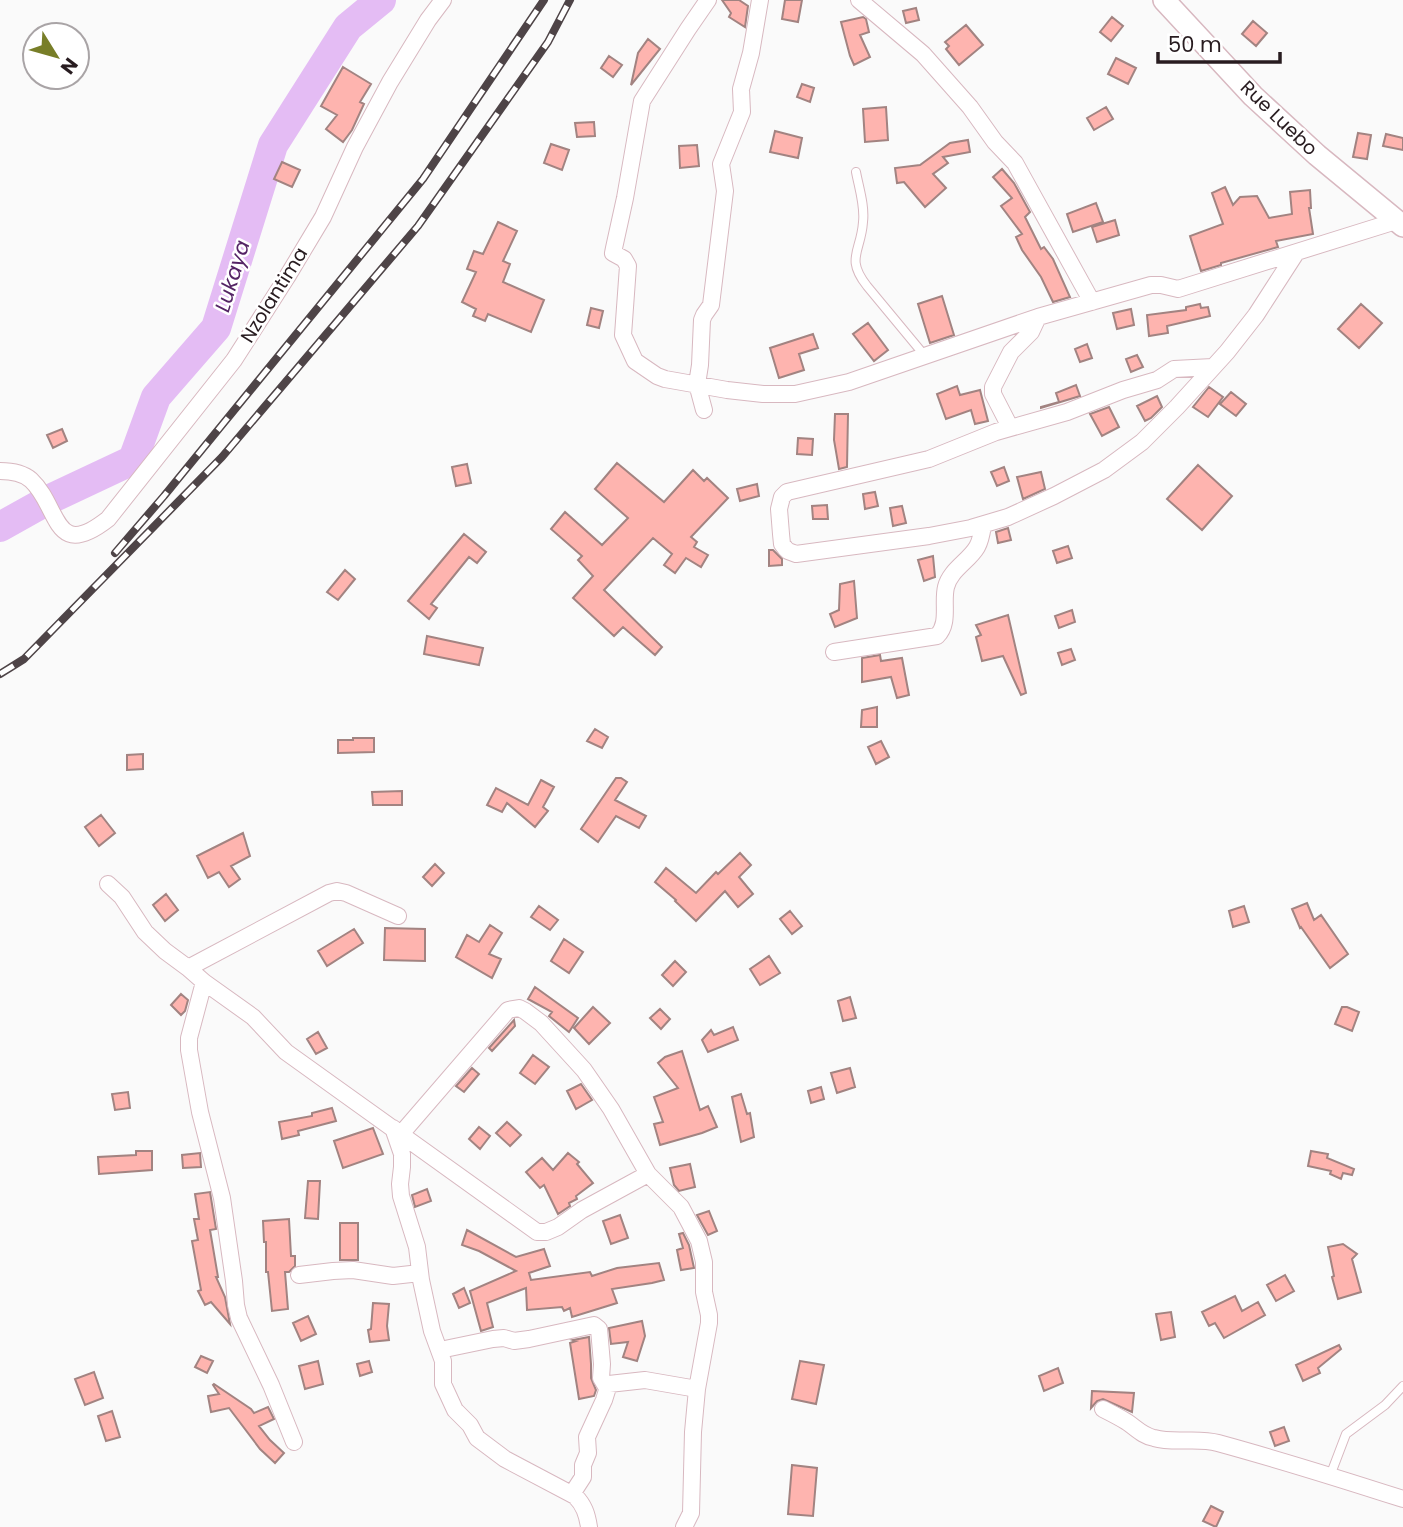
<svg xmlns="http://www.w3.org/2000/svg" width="1403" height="1527" font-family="Poppins,sans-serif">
  <rect width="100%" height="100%" fill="#fafafa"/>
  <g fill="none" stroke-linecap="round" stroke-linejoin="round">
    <path stroke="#e4bcf4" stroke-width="30" d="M0,527L50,499L133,460L156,397L216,328L273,145L348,27L381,0"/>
  </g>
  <path fill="#feb4af" stroke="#a28381" stroke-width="2" d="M722,0H739L748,6L745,27L729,17L731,13Z
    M785,0H802L798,22L782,19Z
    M916,8L919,20L906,23L903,11Z
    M863,17L866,19L869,32L860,35L870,57L854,65L850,56L841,22Z
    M1112,17L1123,26L1111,41L1100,32Z
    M1253,21L1267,33L1256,46L1242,34Z
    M966,25L983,45L959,65L946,49L949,46L945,42Z
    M648,39L660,49L631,85L638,53Z
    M609,56L622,65L613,77L601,68Z
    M1116,58L1136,68L1128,84L1108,74Z
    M343,67L371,84L360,102L364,104L352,130L343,142L326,129L337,115L321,106Z
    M802,84L814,88L810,102L797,97Z
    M886,107L888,140L865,142L863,109Z
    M1106,107L1113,119L1094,130L1087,118Z
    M594,122L595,136L577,137L575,123Z
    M775,131L802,138L798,158L770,152Z
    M1358,133L1371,135L1367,159L1353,157Z
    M1386,134L1403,138V150L1383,146Z
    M968,140L970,152L943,157L948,163L933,174L946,188L925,207L904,182L897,183L895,168L920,165L950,143Z
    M551,144L569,150L562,170L544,163Z
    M697,145L699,166L680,168L679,146Z
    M282,162L300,170L292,187L274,179Z
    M1002,169L1014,183L1030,212L1025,217L1041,249L1044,247L1053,259L1070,297L1053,302L1041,277L1022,250L1016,237L1022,234L1001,206L1012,198L993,177Z
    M1225,187L1233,205L1240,197L1257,196L1269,218L1292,214L1290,192L1310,190L1311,208H1309L1313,234L1276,241L1278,247L1221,263V265L1201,271L1190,236L1223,224L1212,193Z
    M1096,203L1103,222L1073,232L1067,214Z
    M1115,220L1119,235L1097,242L1092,227Z
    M498,222L517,231L503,261L510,264L503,282L544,300L531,332L488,314L485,321L473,316L476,309L462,302L476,272L467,269L474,251L483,254Z
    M942,296L954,335L930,343L918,304Z
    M1200,304L1201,308L1208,307L1210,316L1167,326L1168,333L1149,336L1147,315L1186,310V307Z
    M1361,304L1382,323L1359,348L1338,329Z
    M591,308L603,311L599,328L587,325Z
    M1131,309L1134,325L1117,329L1113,313Z
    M868,323L888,350L874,361L853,334Z
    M813,334L818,348L799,354L804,370L779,378L770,348Z
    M1087,344L1092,358L1080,362L1075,349Z
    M1137,355L1143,367L1131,372L1126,359Z
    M1076,385L1080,396L1041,408V407L1059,402L1056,393Z
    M957,386L960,395L980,390L988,421L975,424L971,410L946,419L937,394Z
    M1209,387L1223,397L1208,417L1193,407Z
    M1231,392L1246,404L1236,416L1220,404Z
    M1157,396L1162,407L1151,418L1145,421L1137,406Z
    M1109,407L1119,427L1102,436L1090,414Z
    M835,414H848L847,467L839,469L834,440Z
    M62,429L67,441L53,448L47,435Z
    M798,438L813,439L812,455L797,454Z
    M617,463L664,502L693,470L704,481L707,478L728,498L691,537L697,542L694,547L708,555L701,567L686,558L675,573L664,565L672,554L653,538L604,590L662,647L655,655L623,627L614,636L573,598L593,576L578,560L582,556L551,529L565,512L602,545L628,518L595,489Z
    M467,464L471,483L456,486L452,467Z
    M1198,465L1232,496L1202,530L1167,499Z
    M1004,467L1009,481L997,486L991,472Z
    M1041,472L1045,489L1023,499L1017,477Z
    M757,484L759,496L740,501L737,489Z
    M875,492L878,506L865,509L863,494Z
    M827,505L828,519H813L812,506Z
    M902,506L906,523L893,526L890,508Z
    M1008,528L1011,540L998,543L996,532Z
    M464,534L486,552L477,563L469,557L431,604L437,608L429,619L408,601Z
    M1068,546L1072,558L1057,563L1053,551Z
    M769,550H773L782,559V565L769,566Z
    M933,556L935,577L924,581L918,560Z
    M345,570L355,579L338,600L327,592Z
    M854,581L857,618L835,627L830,614L839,610L840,584Z
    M1072,610L1075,622L1059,628L1055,616Z
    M1008,615L1026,693L1021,695L1003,656L982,661L976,637L981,635L976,625Z
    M427,636L483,648L479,665L424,654Z
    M1071,649L1075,660L1062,665L1058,653Z
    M880,655L881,661L902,658L909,695L897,698L891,677L862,682V658Z
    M877,707V727H861L862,710Z
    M595,729L608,737L602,748L587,741Z
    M353,738H374V752L338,753V740H353Z
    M881,741L889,757L876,764L868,747Z
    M143,754V769L127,770V755Z
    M616,778H621L627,782L615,800L646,816L639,828L616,816L598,842L581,829Z
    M541,780L554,787L543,807L548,811L535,827L507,803L502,812L487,805L496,788L528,805Z
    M402,791V805H373L372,792Z
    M101,815L115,833L99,846L85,827Z
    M243,833L250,856L231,866L240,879L229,887L219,872L208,878L197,856Z
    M740,853L751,865L739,877L753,894L738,907L725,891L696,921L675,901L676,900L655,882L666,868L696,893L716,872L718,874Z
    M435,864L444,873L432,886L423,877Z
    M166,894L178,910L165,921L153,905Z
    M1307,903L1314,920L1321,915L1348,954L1330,968L1301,927L1300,928L1292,909Z
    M539,906L558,920L550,930L531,917Z
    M1244,906L1249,922L1233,927L1229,911Z
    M790,911L802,926L792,934L780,919Z
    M490,925L502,933L489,954L501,959L492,978L456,957L467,935L479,942Z
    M385,928L425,929V961L384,960Z
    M354,929L363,943L327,966L318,951Z
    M564,939L583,952L569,973L551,961Z
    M769,956L780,973L760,985L750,969Z
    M675,961L686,972L673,986L662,975Z
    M535,987L578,1018L569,1032L549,1016L552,1012L528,999Z
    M181,994L188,1000L185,1011L181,1015L171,1005Z
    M850,997L856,1018L843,1021L838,1001Z
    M593,1007L610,1023L589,1044L574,1028Z
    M1342,1007H1347L1359,1012L1352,1031L1335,1024Z
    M660,1009L670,1019L661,1029L650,1018Z
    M514,1020L515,1026L492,1051L489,1048Z
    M733,1027L738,1040L708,1052L702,1040L711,1030L714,1035Z
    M318,1032L327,1048L316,1054L307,1039Z
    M682,1051L700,1110L708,1106L717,1127L702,1133L660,1145L654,1124L663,1122L654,1097L678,1088L658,1063L665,1057Z
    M533,1055L549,1067L535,1084L520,1073Z
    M472,1068L479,1074L464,1092L456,1086Z
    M850,1068L855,1087L837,1093L831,1073Z
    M581,1084L592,1100L576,1109L567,1091Z
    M821,1087L824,1099L811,1103L808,1091Z
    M128,1092L130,1108L115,1110L112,1094Z
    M741,1094L747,1114L750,1113L754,1137L741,1142L732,1097Z
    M332,1108L336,1121L298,1131L299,1135L282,1139L279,1122L312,1116V1113Z
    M507,1122L521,1135L510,1146L496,1133Z
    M479,1127L490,1136L480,1149L469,1139Z
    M373,1128L383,1154L343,1168L334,1141Z
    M136,1151H152V1170L99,1174L98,1157L136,1155Z
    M1311,1151L1328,1154L1327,1158L1354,1169L1352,1175L1343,1173L1341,1179L1330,1174L1331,1171L1308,1166Z
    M200,1153L201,1167L183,1168L182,1155Z
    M568,1153L579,1162L577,1164L593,1183L576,1196L577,1199L569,1203L570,1206L558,1214L544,1185L540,1188L526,1172L542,1158L553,1170Z
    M690,1164L695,1187L679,1191L674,1185L670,1168Z
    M308,1181H320L318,1219L305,1218Z
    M427,1189L431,1201L415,1207L412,1195Z
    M210,1192L216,1229L210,1230L218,1277H216L225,1297L230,1324L211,1302L205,1305L198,1291L201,1290L192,1241L198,1240L194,1219H199L195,1194Z
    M709,1211L717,1231L708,1235L697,1215Z
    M620,1215L628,1238L611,1244L603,1221Z
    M289,1219L291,1256H295V1266L289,1272H285L288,1309L272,1311L268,1272H266V1242H264L263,1221Z
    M340,1223H358V1260H340Z
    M467,1230L516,1257L544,1249L550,1266L529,1273L531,1280L590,1272L592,1276L617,1268L659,1263L664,1280L652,1283L612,1289L617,1303L572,1317L570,1308L564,1311L562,1307L527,1310L526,1288L487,1303L493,1327L481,1331L470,1291L516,1271L479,1251L462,1245Z
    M683,1233L689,1245L694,1268L681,1270L677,1250L683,1248L679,1234Z
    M1343,1244L1357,1254L1352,1259L1361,1292L1338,1299L1332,1277L1334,1276L1328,1247Z
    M1285,1275L1294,1291L1276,1301L1267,1285Z
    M464,1288L470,1303L459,1308L453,1294Z
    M1235,1296L1242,1311L1258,1302L1265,1315L1224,1338L1215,1323L1209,1326L1202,1312Z
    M373,1303L389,1304L387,1326L389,1340L370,1342L368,1330L371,1329Z
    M1171,1312L1175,1337L1161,1340L1156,1314Z
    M308,1316L316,1334L301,1341L293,1323Z
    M642,1321L645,1336L637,1361L623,1357L628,1342L611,1344L609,1328Z
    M589,1337L591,1364V1378L596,1390L594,1396L579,1399L570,1343L576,1341L573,1340Z
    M1339,1345L1341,1349L1318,1368L1320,1373L1303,1381L1296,1365Z
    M201,1356L213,1361L207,1373L195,1367Z
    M318,1361L323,1384L305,1389L299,1366Z
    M369,1361L372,1372L360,1376L357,1364Z
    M800,1361L824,1365L816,1404L792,1399Z
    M1058,1368L1063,1383L1044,1391L1039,1376Z
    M94,1372L103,1398L85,1405L75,1379Z
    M214,1384L251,1409L254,1413L268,1407L274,1419L259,1426L270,1440L284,1453L275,1463L260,1449L229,1408L211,1412L208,1396L219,1394L213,1385Z
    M1092,1391L1134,1393L1132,1412L1103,1399L1097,1401L1091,1408Z
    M112,1411L120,1437L106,1441L98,1416Z
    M1284,1427L1289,1441L1275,1446L1270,1432Z
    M792,1465L817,1468L813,1516L788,1514Z
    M1211,1506L1223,1512L1216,1527L1203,1521Z"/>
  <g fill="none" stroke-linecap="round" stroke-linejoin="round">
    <g stroke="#d8b8c0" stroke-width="10">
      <path id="lane" d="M856,172C859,188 865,206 863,222C861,252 845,258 867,286L925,356
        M1330,1476L1346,1434L1385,1405L1403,1386"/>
    </g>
    <g stroke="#d8b8c0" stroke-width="18">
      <path id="street" d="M708,0L688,29L642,101L625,198L614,248L613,253L624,259L628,266L623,335L635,361L657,376L665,379L727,390L763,394H795L849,382L1038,317L1151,285H1161L1178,289L1396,221
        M859,0L923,54L970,107L995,142L1015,163L1092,302
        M1213,367L1174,369L1157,380L1123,390L1067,412L996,432L929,459L787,492L782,497L779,509L781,534L782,544L785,548L788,551L796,554L929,536L971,528L1008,517L1054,496L1104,470L1142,442L1177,407L1227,352L1256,315L1296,253
        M704,410L697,384L700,365L702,320L704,315L711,305L725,191L721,164L742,112L741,89L751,53L760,0
        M1010,427L993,394V387L1011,352L1031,332L1038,317
        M0,471C10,471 23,473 31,480C60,507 53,562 108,519L234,360L287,277L323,217L355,147L390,82L428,20L443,0
        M834,652L937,636C950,623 942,603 946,587C950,570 969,561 977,547C981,540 982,532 983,525
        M108,884L122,897L145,932L165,951L188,968L204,982L253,1017L286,1052L537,1232H546L558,1227L582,1210L648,1174
        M188,968L329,893L337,891L346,893L398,916
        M204,982L189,1038V1050L200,1112L222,1198L234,1281L236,1305L239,1318L271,1385L294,1442
        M393,1128L402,1154V1167L400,1184L401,1196L417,1247L421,1280L432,1331L443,1361V1384L455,1410L470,1425L477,1438L505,1459L575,1496C584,1505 587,1514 589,1527
        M401,1134L508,1010L519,1008L525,1011L541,1023L584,1070L611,1109L648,1174L681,1207L699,1241L704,1262V1292L709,1315V1323L697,1389L693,1432L691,1513L684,1527
        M299,1275L333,1271L353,1270L393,1276L420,1273
        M440,1350L493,1339L504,1338L514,1341L529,1339L594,1325L599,1329L602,1364L601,1378L607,1388
        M1103,1409C1111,1413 1119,1417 1127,1422C1136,1428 1143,1436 1154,1438C1175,1444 1197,1437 1218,1443C1280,1460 1341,1479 1403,1499
        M572,1494L583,1477V1465L588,1453L587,1437L604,1400L609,1384L645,1380L697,1389"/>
    </g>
    <g stroke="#d8b8c0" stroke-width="24">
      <path id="secondary" d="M1164,0L1253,96L1317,155L1403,226"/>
    </g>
    <use href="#lane" stroke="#fff" stroke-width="8"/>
    <use href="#street" stroke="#fff" stroke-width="16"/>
    <use href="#secondary" stroke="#fff" stroke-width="21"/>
    <g stroke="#4e4447" stroke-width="8">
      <path id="rail" d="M115,553L164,496L423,179L544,0
        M0,674L24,659L222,457L418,226L548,42L570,0"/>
    </g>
    <use href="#rail" stroke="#fff" stroke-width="5" stroke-dasharray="16" stroke-linecap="butt"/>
  </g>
  <g text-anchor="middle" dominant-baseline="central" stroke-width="5" stroke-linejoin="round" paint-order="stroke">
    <g font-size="19" fill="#281c20" stroke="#fff">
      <text transform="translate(1279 118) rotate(44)">Rue Luebo</text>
      <text transform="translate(274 295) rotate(-58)">Nzolantima</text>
    </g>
    <g font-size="21" font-style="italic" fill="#542465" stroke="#fff">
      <text transform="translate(232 276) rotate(-73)">Lukaya</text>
    </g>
  </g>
  <g transform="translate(56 56) rotate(127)"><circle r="33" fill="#ffffff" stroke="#a9a4a6" stroke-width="2"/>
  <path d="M0-5L12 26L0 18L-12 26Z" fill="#787e28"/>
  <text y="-10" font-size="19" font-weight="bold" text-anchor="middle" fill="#281c20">N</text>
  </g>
  <path d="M1158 52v10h122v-10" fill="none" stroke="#281c20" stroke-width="3.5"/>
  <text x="1168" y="52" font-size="21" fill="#281c20" stroke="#ffffff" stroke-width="5" paint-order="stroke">50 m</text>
</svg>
